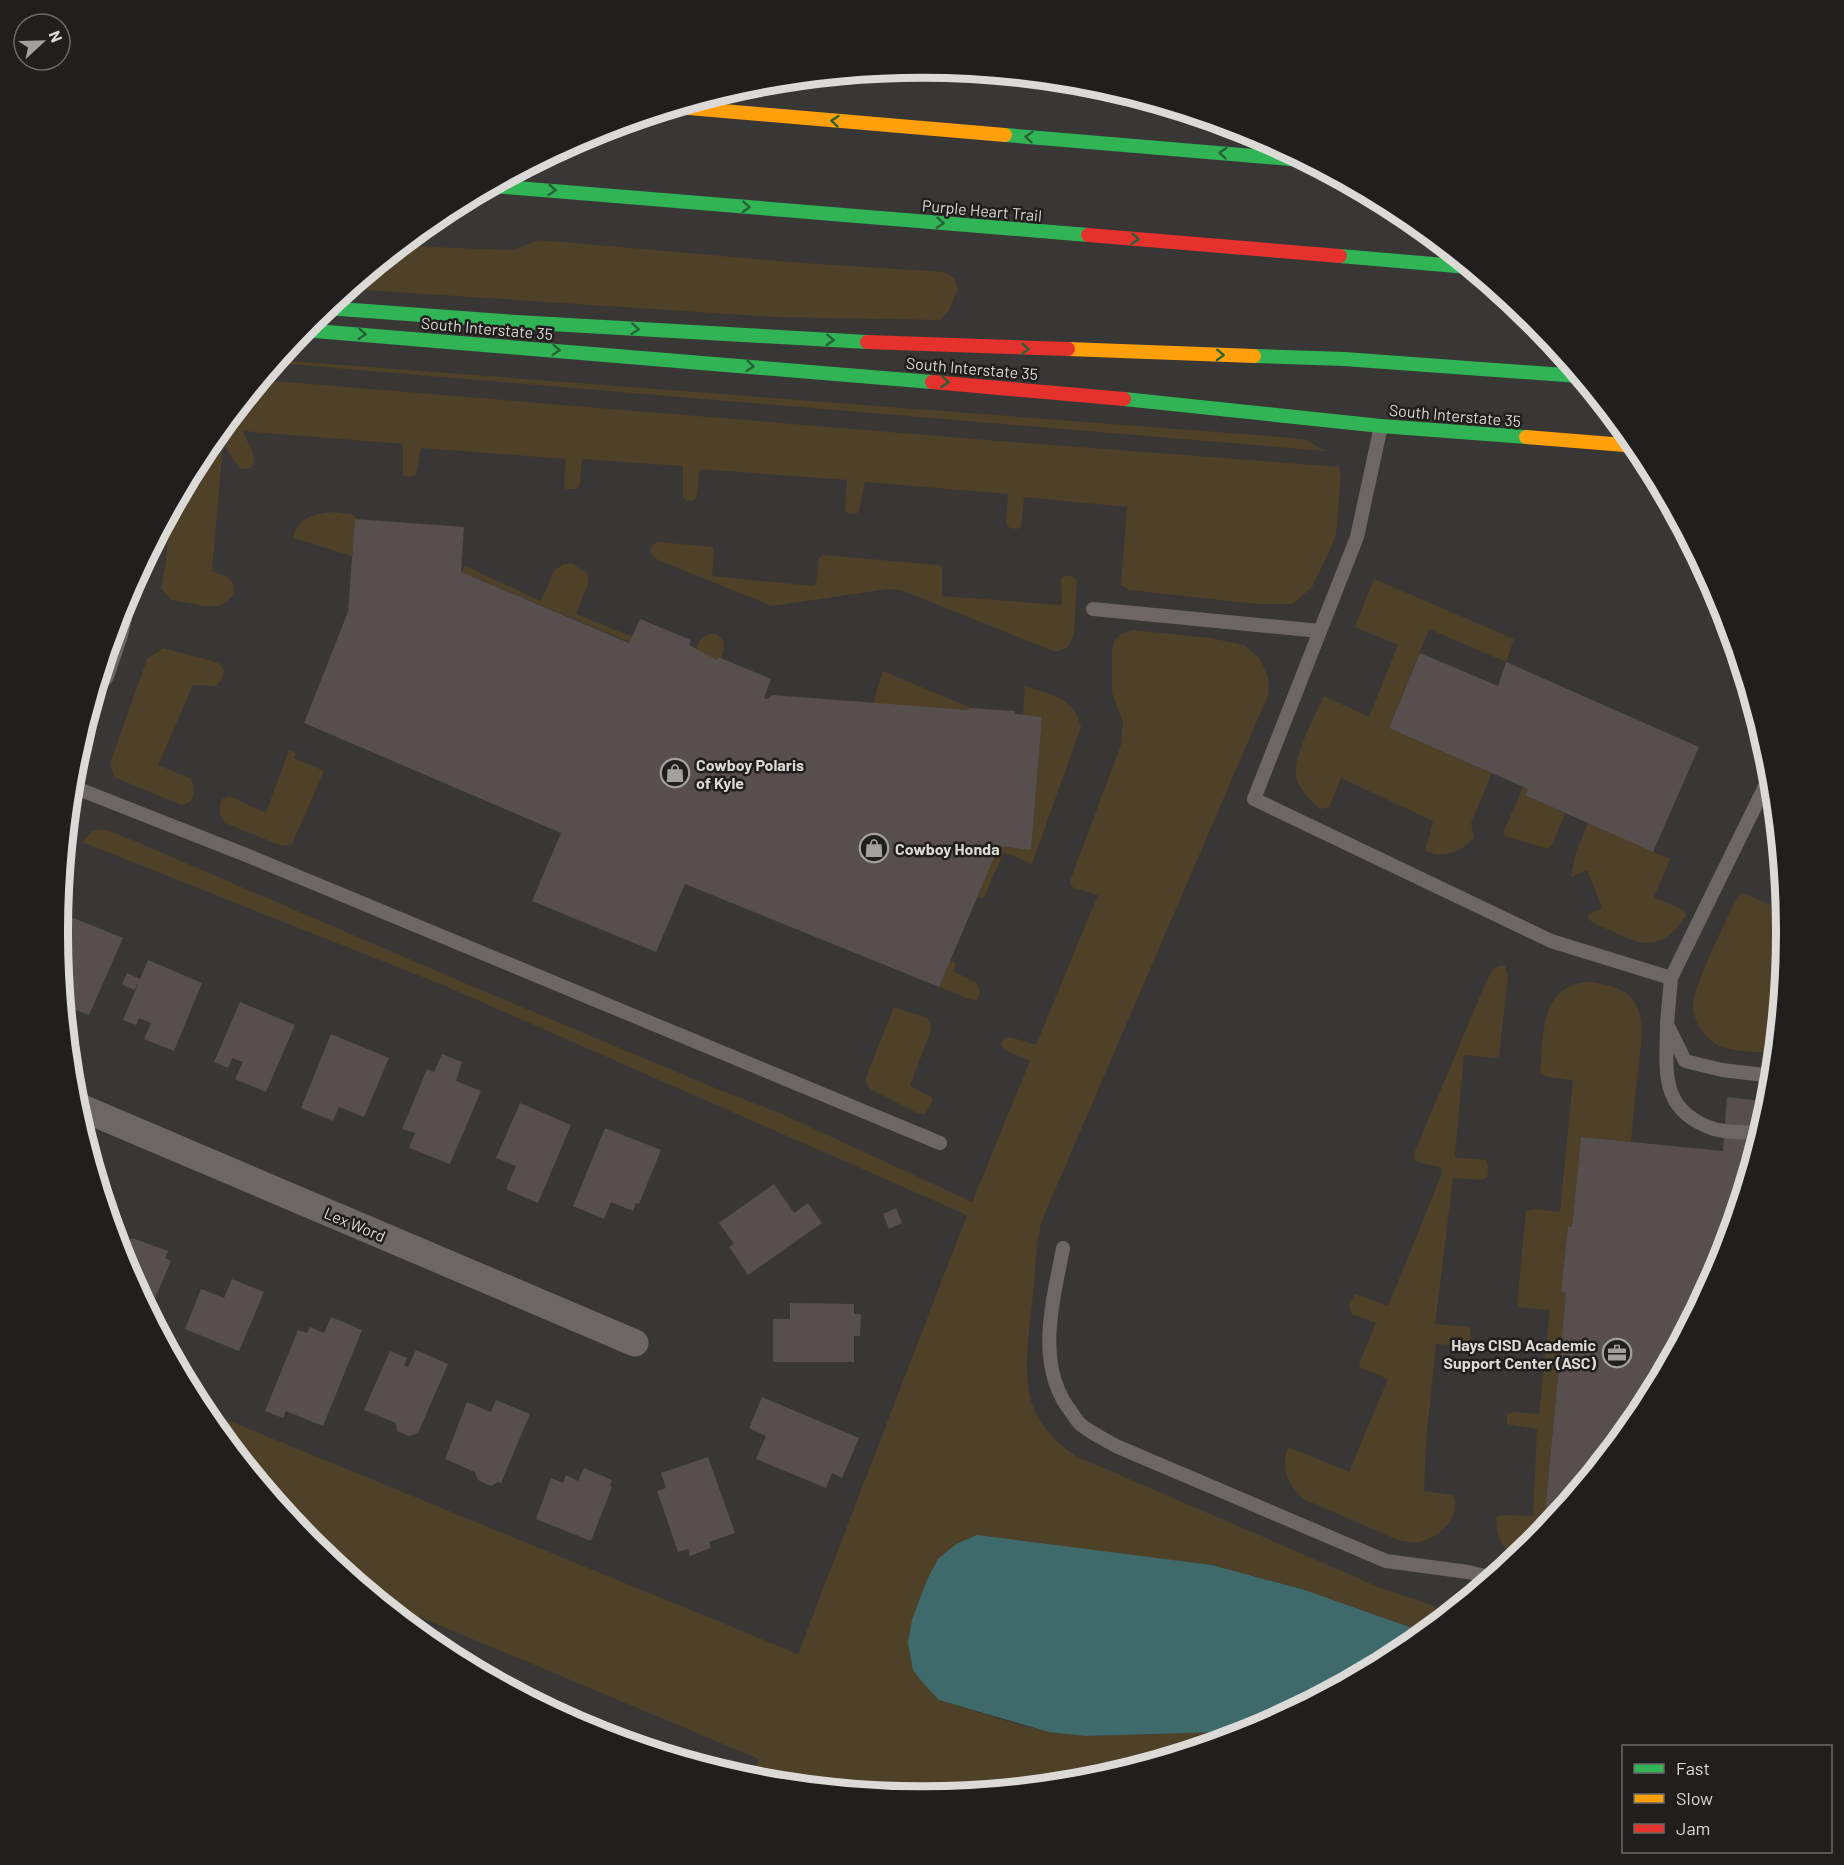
<svg xmlns="http://www.w3.org/2000/svg" width="1844" height="1865" font-family="Barlow,sans-serif">
  <rect width="100%" height="100%" fill="#393735"/>
  <path fill="#4f4028" d="M539,240L802,263L944,272L954,278L958,289L949,310L940,320L775,317L349,289L402,246L513,250Z
    M278,360L1281,437L1306,440L1325,451L276,363Z
    M262,380L974,439L1339,467L1341,476L1336,534L1331,548L1312,587L1293,604H1257L1129,590L1121,585L1127,507L1024,497L1021,527L1017,529L1010,528L1006,524L1008,494L865,482L859,511L856,514L847,513L845,509L847,480L700,469L696,498L692,501L685,500L683,497V466L582,459L580,485L576,489H566L564,484L566,459L421,448L416,475L407,477L403,475V444L243,431C246,442 260,457 251,468L240,469L223,444L212,571L227,577L233,583L234,594L227,602L217,606H205L171,600L161,588L166,563L170,512L203,452Z
    M333,512L356,515L352,556L293,538C298,517 315,514 333,512Z
    M659,542L712,547L714,551L712,576L813,586L816,584L819,558L823,555L938,565L942,567V596L1060,605L1062,603L1061,579L1066,575L1073,577L1077,581L1074,634L1068,647L1058,651H1053L901,590L888,589L772,606L658,560L652,555L650,549L653,544Z
    M563,564H573L588,574V583L576,614L692,661C699,646 696,634 716,634L723,640L724,649L716,678L461,572L465,566L541,601L554,571Z
    M1374,579L1514,639L1506,662L1429,629L1389,728L1492,773L1471,823L1474,838C1461,852 1444,859 1425,851L1433,821L1341,778L1329,807L1321,809C1311,801 1302,793 1297,780C1290,760 1315,716 1324,696L1369,717L1398,645L1355,627Z
    M1132,630L1210,638L1244,645L1260,659L1268,677L1269,693L1042,1220C1036,1241 1036,1263 1034,1284C1031,1318 1021,1373 1032,1404C1040,1426 1056,1443 1076,1456L1381,1588C1393,1593 1433,1603 1439,1610L1437,1624L1426,1633L1305,1590L1212,1565L1119,1554L939,1700L1027,1727L1086,1736L1254,1731L1090,1781L922,1797L750,1780L759,1759L377,1599L310,1544L200,1409L798,1654L967,1215L443,985L82,842L93,830H106L130,839L460,981L710,1086L782,1114L972,1202L1030,1061L1005,1050L1001,1045L1004,1038L1010,1037L1036,1045L1098,895L1074,888L1070,884L1071,878L1121,745L1123,722L1112,693V651L1115,640L1120,635Z
    M163,648L219,663L224,671L222,679L215,686L193,685L158,765L191,779C195,788 195,794 190,802L181,805L114,777L110,763L147,659Z
    M883,671L969,707V710L873,703Z
    M1025,686C1050,695 1074,697 1081,727L1032,864L1004,852L983,899L977,897L999,846L1031,850L1042,717L1023,715Z
    M289,750L296,753L294,758L324,771L292,844L282,846L225,823C219,815 218,809 222,799L229,796L266,813Z
    M1523,787L1528,789L1526,795L1565,813L1552,845L1548,849L1508,837L1503,833Z
    M1588,823L1670,859L1654,897L1684,910L1686,915C1665,948 1647,949 1614,932C1605,928 1596,925 1588,919V914L1602,908L1587,870L1571,877L1576,852Z
    M1782,883L1787,933L1775,1053C1759,1052 1740,1052 1725,1048C1709,1044 1693,1023 1693,1006C1693,986 1728,917 1738,896L1742,893L1746,894L1773,906Z
    M950,960L956,963L953,971L977,983C981,989 980,997 975,1001L939,987Z
    M1501,965L1505,966L1508,975L1499,1056L1495,1058L1464,1055L1455,1155L1457,1158L1486,1160C1489,1165 1488,1171 1487,1177L1482,1180L1453,1178L1435,1324L1467,1327L1470,1328L1471,1343L1467,1346L1436,1344L1426,1441L1424,1491L1453,1495C1462,1517 1439,1539 1418,1542C1410,1543 1403,1541 1395,1539L1304,1499C1289,1487 1280,1467 1288,1448H1291L1349,1472L1388,1379L1361,1368L1359,1364L1376,1323L1352,1314L1349,1305L1355,1294L1388,1306L1441,1176L1442,1168L1418,1162L1414,1158L1415,1151L1486,982L1493,969Z
    M1585,982C1650,986 1644,1020 1638,1072C1635,1095 1633,1118 1631,1142L1581,1137L1572,1227H1568L1561,1291L1566,1293L1543,1533L1533,1544L1516,1559C1501,1547 1497,1537 1496,1518L1501,1515L1533,1516L1537,1429L1510,1425L1507,1423V1414L1513,1412L1539,1414L1550,1310L1517,1307L1526,1211L1535,1209L1560,1212L1573,1080L1548,1077L1541,1074L1540,1071C1544,1035 1539,989 1585,982Z
    M894,1007L927,1018L932,1027L910,1086L931,1097L933,1100L925,1114L917,1113L870,1089L865,1080Z"/>
  <path fill="#3e6a6c" d="M977,1535L1212,1565L1305,1590L1426,1633L1402,1652L1254,1731L1086,1736L1049,1732L939,1700L924,1684L913,1670L908,1643L912,1620L927,1580L938,1559L956,1544Z"/>
  <path fill="#574f4d" d="M355,519L464,527L461,572L629,643L640,619L691,640L689,645L717,660L718,657L771,679L764,698L768,699L772,695L969,710V708L1015,711V714L1042,717L1031,850L999,846L939,987L685,884L656,952L532,901L561,833L304,723L348,612Z
    M1420,653L1498,686L1506,662L1699,747L1653,852L1525,795L1528,789L1389,728Z
    M66,915L123,938L89,1015L64,1005L63,991L65,985L62,984L58,938Z
    M148,960L202,983L174,1051L144,1039L151,1023L139,1018L136,1025L123,1020L139,982L134,990L122,984L127,973L140,979Z
    M240,1002L295,1025L266,1092L235,1079L243,1062L232,1058L228,1068L214,1062Z
    M331,1034L389,1058L364,1117L339,1107L333,1121L301,1108Z
    M442,1054L462,1062L456,1081L481,1091L450,1164L409,1148L415,1133L402,1129L427,1069L434,1072Z
    M1727,1097L1770,1102L1721,1264L1641,1413L1543,1533L1566,1293L1561,1291L1568,1227H1572L1581,1137L1723,1151Z
    M520,1103L571,1125L538,1203L506,1189L516,1166L496,1158Z
    M605,1128L661,1150L639,1204L636,1203L633,1211L611,1202L604,1219L573,1206Z
    M774,1184L794,1213L808,1203L822,1223L748,1275L729,1247L734,1244L719,1223Z
    M896,1208L902,1223L889,1229L883,1214Z
    M115,1237L129,1243L132,1238L168,1251L165,1258L171,1261L149,1312L123,1263Z
    M232,1279L264,1292L239,1351L185,1329L201,1289L224,1298Z
    M790,1303L854,1304V1314H861L860,1336H854V1362H773V1319H790Z
    M331,1317L362,1330L323,1426L286,1411L283,1418L265,1411L298,1330L307,1333L310,1327L324,1333Z
    M416,1350L448,1364L418,1433L409,1436L397,1431L396,1423L364,1410L390,1351L407,1358L404,1365L408,1367Z
    M762,1397L859,1438L842,1478L832,1473L826,1488L756,1459L766,1436L749,1428Z
    M496,1400L530,1414L501,1483L498,1482L491,1486L478,1480L475,1472L445,1459L467,1402L491,1412Z
    M708,1457L735,1533L709,1542L711,1548L690,1556L688,1549L678,1552L657,1491L666,1488L661,1473Z
    M584,1468L612,1480L610,1486L612,1487L591,1541L536,1519L551,1478L563,1483L566,1475L578,1481Z
    M499,1677L555,1701L551,1710L497,1682Z
    M729,1759L742,1764L737,1776L725,1772Z"/>
  <g fill="none" stroke-linecap="round" stroke-linejoin="round">
    <path stroke="#6c6765" stroke-width="14" d="M1381,426L1357,537L1254,799L1551,941L1671,978
      M1093,609L1320,631
      M1771,774L1671,978L1667,1024L1685,1061L1722,1070L1773,1076
      M71,786L251,857L940,1143
      M1667,1026C1666,1073 1660,1111 1714,1129C1728,1133 1746,1132 1761,1133
      M1063,1248C1053,1302 1034,1366 1072,1413C1075,1418 1079,1424 1084,1427C1093,1434 1106,1440 1116,1446L1386,1561L1468,1572L1493,1578"/>
    <path stroke="#6c6765" stroke-width="27" d="M101,674L114,636L119,615
      M75,1105L635,1343"/>
    <path stroke="#30b455" stroke-width="14" d="M1005,135L1302,160
      M493,186L1088,235
      M1340,256L1468,267
      M326,308L516,322L867,342
      M303,330L932,382
      M1254,356L1344,359L1579,376
      M1124,399L1381,426L1526,437"/>
    <path stroke="#ff9f0a" stroke-width="14" d="M677,107L1005,135
      M1068,349L1254,356
      M1526,437L1637,446"/>
    <path stroke="#e5322d" stroke-width="14" d="M1088,235L1340,256
      M867,342L1068,349
      M932,382L1124,399"/>
  </g>
  <defs><path id="oneway-chevron" d="M-2-3.5L2.5 0L-2 3.5" fill="none" stroke-width="1.6" stroke-linecap="round" stroke-linejoin="round" transform="scale(1.5)"/></defs>
  <g stroke="#276236">
    <use href="#oneway-chevron" transform="translate(835 121) rotate(-175)"/>
    <use href="#oneway-chevron" transform="translate(1029 137) rotate(-175)"/>
    <use href="#oneway-chevron" transform="translate(1223 153) rotate(-175)"/>
    <use href="#oneway-chevron" transform="translate(552 190) rotate(5)"/>
    <use href="#oneway-chevron" transform="translate(746 207) rotate(5)"/>
    <use href="#oneway-chevron" transform="translate(940 223) rotate(5)"/>
    <use href="#oneway-chevron" transform="translate(1135 239) rotate(5)"/>
    <use href="#oneway-chevron" transform="translate(635 329) rotate(3)"/>
    <use href="#oneway-chevron" transform="translate(362 334) rotate(5)"/>
    <use href="#oneway-chevron" transform="translate(830 340) rotate(3)"/>
    <use href="#oneway-chevron" transform="translate(1025 349) rotate(2)"/>
    <use href="#oneway-chevron" transform="translate(556 350) rotate(5)"/>
    <use href="#oneway-chevron" transform="translate(1220 355) rotate(2)"/>
    <use href="#oneway-chevron" transform="translate(750 366) rotate(5)"/>
    <use href="#oneway-chevron" transform="translate(945 382) rotate(5)"/>
  </g>
  <defs>
    <g id="shop-ring" transform="scale(1.5)"><circle r="9.5" fill="#201f1d" stroke="#a2a19e" stroke-width="1.5"/><path d="M-5-2.5h2.3a2.7 3.5 0 0 1 5.4 0H5L5.5 6h-11ZM-1.5-2.5h3a1.5 2.3 0 0 0-3 0Z" fill="#a2a19e"/></g>
    <g id="office-ring" transform="scale(1.5)"><circle r="9.5" fill="#201f1d" stroke="#a2a19e" stroke-width="1.5"/><path d="M-6-3h4V-5.5h4V-3h4V5H-6ZM-1-4.5V-3h2v-1.5ZM-6 0V1H6V0Z" fill="#a2a19e"/></g>
  </defs>
  <g fill-rule="evenodd">
    <use href="#shop-ring" x="675" y="773"/>
    <use href="#shop-ring" x="874" y="848"/>
    <use href="#office-ring" x="1617" y="1353"/>
  </g>
  <g text-anchor="middle" dominant-baseline="central" stroke-width="5" stroke-linejoin="round" paint-order="stroke">
    <g font-size="16" fill="#dbdad7" stroke="#201f1d">
      <text transform="translate(982 210) rotate(5)">Purple Heart Trail</text>
      <text transform="translate(487 328) rotate(5)">South Interstate 35</text>
      <text transform="translate(972 368) rotate(5)">South Interstate 35</text>
      <text transform="translate(1455 415) rotate(5)">South Interstate 35</text>
      <text transform="translate(355 1224) rotate(23)">Lex Word</text>
    </g>
    <g font-size="16" font-weight="bold" fill="#dbdad7" stroke="#201f1d" text-anchor="start">
      <text x="696" y="764">Cowboy Polaris<tspan x="696" dy="18">of Kyle</tspan></text>
      <text x="895" y="848">Cowboy Honda</text>
      <text x="1596" y="1344" text-anchor="end">Hays CISD Academic<tspan x="1596" dy="18">Support Center (ASC)</tspan></text>
    </g>
  </g>
  <path d="M0 0H1844V1865H0ZM68 932a854 854 0 1 1 1708 0a854 854 0 1 1-1708 0Z" fill="#201f1d" fill-rule="evenodd"/>
  <path fill="none" stroke="#dbdad7" stroke-width="8" d="M68 932a854 854 0 1 1 1708 0a854 854 0 1 1-1708 0Z"/>
  <rect x="1622" y="1745" width="210" height="108" fill="#201f1d" stroke="#6b6a67" stroke-width="1.5"/>
  <rect x="1634" y="1764" width="30" height="9" fill="#30b455" stroke="#6b6a67" stroke-width="1.5"/>
  <text x="1676" y="1775" font-size="18" fill="#dbdad7">Fast</text>
  <rect x="1634" y="1794" width="30" height="9" fill="#ff9f0a" stroke="#6b6a67" stroke-width="1.5"/>
  <text x="1676" y="1805" font-size="18" fill="#dbdad7">Slow</text>
  <rect x="1634" y="1824" width="30" height="9" fill="#e5322d" stroke="#6b6a67" stroke-width="1.5"/>
  <text x="1676" y="1835" font-size="18" fill="#dbdad7">Jam</text>
  <g transform="translate(42 42) rotate(68)"><circle r="28" fill="#201f1d" stroke="#6b6a67" stroke-width="1.5"/>
  <path d="M0-4.5L10 22L0 15L-10 22Z" fill="#a2a19e"/>
  <text y="-9" font-size="16" font-weight="bold" text-anchor="middle" fill="#dbdad7">N</text>
  </g>
</svg>
